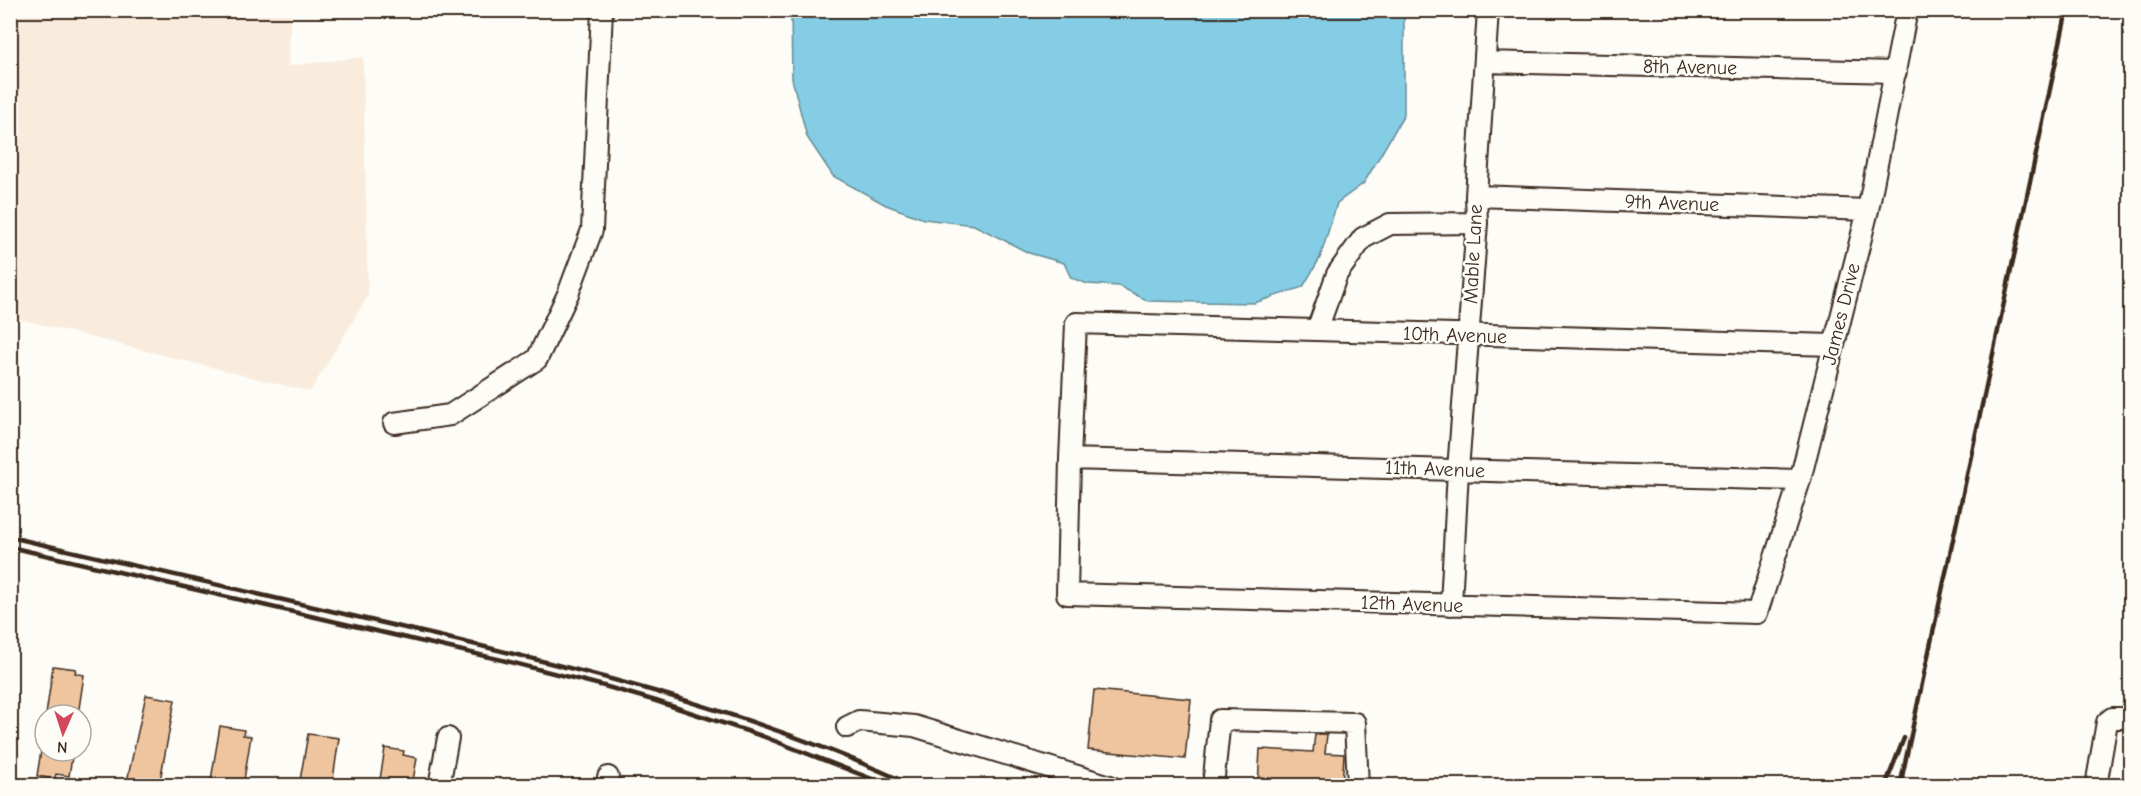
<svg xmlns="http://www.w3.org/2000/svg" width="2141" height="796" font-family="'Comic Neue',sans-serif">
  <rect width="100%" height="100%" fill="#fdfcf7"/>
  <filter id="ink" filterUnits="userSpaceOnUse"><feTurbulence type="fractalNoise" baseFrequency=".0167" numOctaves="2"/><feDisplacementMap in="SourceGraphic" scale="12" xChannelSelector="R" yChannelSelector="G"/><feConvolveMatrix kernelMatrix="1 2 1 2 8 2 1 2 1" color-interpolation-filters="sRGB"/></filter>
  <g filter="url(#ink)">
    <path fill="#f9ecdd" d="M10,11H291L288,66L363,57L368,296L310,392L11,317Z"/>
    <path fill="#84cde5" stroke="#678c95" stroke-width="1.5" d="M791,11H1404V115L1364,183L1337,203L1320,258L1303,287L1254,303L1148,301L1119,286L1088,284L1071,278L1064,263L1029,253L974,225L924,219L886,205L833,176L807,137L792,79Z"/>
    <path fill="#efc59f" stroke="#3b2a1e" stroke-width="1.5" d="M53,666L76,669L75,673L84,675L78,715H46Z
      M1094,690L1191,699L1185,759L1088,750Z
      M146,695L175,700L159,786H126Z
      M220,726L244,730L243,735L251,736L243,786H210Z
      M308,734L339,738L332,786H299Z
      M1315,734H1327L1325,753L1344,754L1342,786H1258L1260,749L1313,752Z
      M385,748L404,751L403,755L417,758L412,786H379Z
      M41,751H73L69,776L56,774L55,779L37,776Z"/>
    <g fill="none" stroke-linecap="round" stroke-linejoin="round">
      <g stroke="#3b2a1e" stroke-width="24">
        <path id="minor" d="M1485,62L1896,72
          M1476,196L1868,210
          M1317,330L1337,274L1363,238L1390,224L1477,223
          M1833,345L1076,323L1070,459L1067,594L1757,613L1800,480L1868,210L1907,10
          M394,423L450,415L537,359L568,294L592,230L602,10
          M1070,459L1800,480
          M1451,605L1458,470L1477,223L1476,196L1488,10
          M847,727L859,721L914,726L1110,786
          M439,786L448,738
          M607,786L608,777
          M1213,786L1220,720L1355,723L1358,786
          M2096,786L2107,722L2112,718H2130"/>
      </g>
      <use href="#minor" stroke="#fdfcf7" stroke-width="20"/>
      <path stroke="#3b2a1e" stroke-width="4.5" d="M10,537C138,567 265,596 392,625C570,666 747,709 914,786
        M10,547L502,660L604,686L656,701L762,736L890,786
        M1885,786L1904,738
        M1900,786L2067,10"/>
    </g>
  </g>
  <g text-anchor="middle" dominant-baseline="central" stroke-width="5" stroke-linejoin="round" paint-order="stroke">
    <g font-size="20" fill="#3b2a1e" stroke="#fdfcf7">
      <text transform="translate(1690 67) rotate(1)">8th Avenue</text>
      <text transform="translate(1672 203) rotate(2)">9th Avenue</text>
      <text transform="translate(1473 254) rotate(-87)">Mable Lane</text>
      <text transform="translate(1841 314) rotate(-76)">James Drive</text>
      <text transform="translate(1455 335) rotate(2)">10th Avenue</text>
      <text transform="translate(1435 469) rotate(2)">11th Avenue</text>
      <text transform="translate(1412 604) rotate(2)">12th Avenue</text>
    </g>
  </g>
  <rect width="2141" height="796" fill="none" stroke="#fdfcf7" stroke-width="36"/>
  <rect x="18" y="18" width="2105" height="760" fill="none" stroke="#3b2a1e" stroke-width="2" filter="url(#ink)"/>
  <g transform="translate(63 733) rotate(183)"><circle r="28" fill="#fdfcf7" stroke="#afa8a0" stroke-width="1.5"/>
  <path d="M0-4.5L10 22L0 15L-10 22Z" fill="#d1495b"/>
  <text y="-9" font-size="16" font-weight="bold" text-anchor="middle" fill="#3b2a1e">N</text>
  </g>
</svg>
